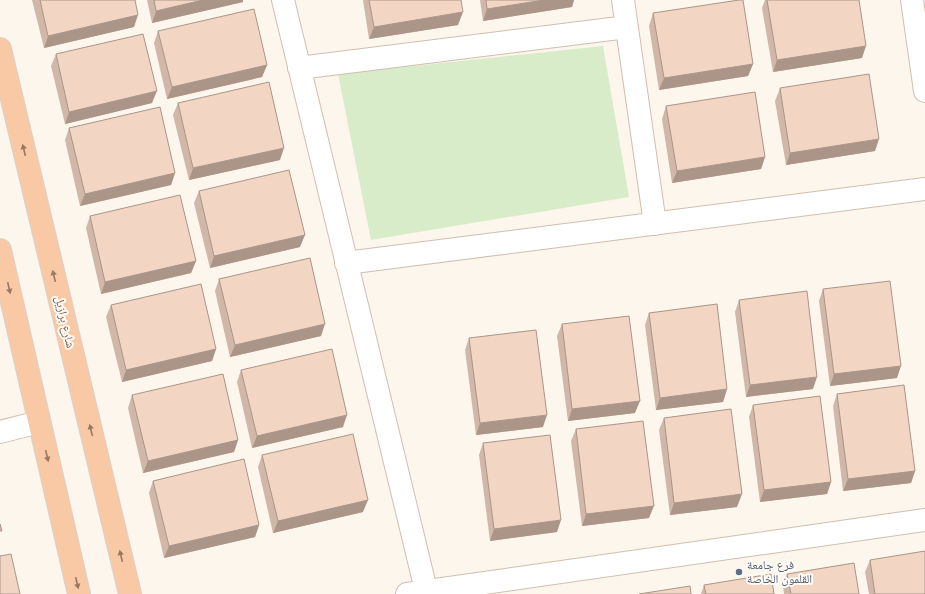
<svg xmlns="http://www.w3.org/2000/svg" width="925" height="594" font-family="Helvetica,'Noto Naskh Arabic',sans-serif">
  <rect width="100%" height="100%" fill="#fdf6ec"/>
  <path fill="#d8ecc9" d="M603,46L629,197L371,240L338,74Z"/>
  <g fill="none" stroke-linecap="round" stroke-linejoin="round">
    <g stroke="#d1beb0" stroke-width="24">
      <path id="minor" d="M283,0L427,594
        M623,0L655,224
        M912,0L925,91
        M299,68L627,27
        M346,263L925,189
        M0,432L39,422
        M407,594L925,520"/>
    </g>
    <g stroke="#dad1cd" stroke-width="24">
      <path id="trunk" d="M0,49L130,594
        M0,250L79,594"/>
    </g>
    <use href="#minor" stroke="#fff" stroke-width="22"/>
    <use href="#trunk" stroke="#f9c8a4" stroke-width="22"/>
  </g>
  <path fill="#d1b7a8" d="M32,0H135L134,27L44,48Z
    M147,0H243V2L152,23Z
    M363,0H461L458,25L369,39Z
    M480,0H574L572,7L483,21Z
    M765,0H859L862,58L773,72L762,8Z
    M653,13L753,64L748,76L659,90L649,26Z
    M158,31L267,65L262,77L167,99L154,43Z
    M56,54L152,103L65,124L51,66Z
    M780,88L875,151L786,165L775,101Z
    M178,103L280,160L189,180L173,115Z
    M666,106L765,157L761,169L672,183L662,119Z
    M69,128L175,173L171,185L80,206L65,140Z
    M199,191L300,247L210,268L194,203Z
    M90,216L196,261L191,273L101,294L86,228Z
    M219,279L321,336L230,357L215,291Z
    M823,289L897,378L830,386L819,301Z
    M739,300L813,389L746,397L735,312Z
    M111,305L216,349L212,361L122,382L106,317Z
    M649,313L727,389L723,402L656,410L645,325Z
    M562,324L635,413L568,421L557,336Z
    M469,338L543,427L476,435L465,350Z
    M241,370L343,427L252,448L237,382Z
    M837,394L915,471L911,483L843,491L833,406Z
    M132,395L238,440L234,452L143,473L128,408Z
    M753,405L831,482L827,494L760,502L749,417Z
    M664,418L737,507L670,515L659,430Z
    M576,429L649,518L582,526L571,441Z
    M483,443L557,532L490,541L479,455Z
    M262,455L363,512L273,533L258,467Z
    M153,481L259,525L255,537L164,558L149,493Z
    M870,560L925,594H869L865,572Z
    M787,574L859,594H784L783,586Z
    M704,585L774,594H701Z"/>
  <path fill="#aa9588" d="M203,0H243V2L152,23L156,11Z
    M544,0H574L572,7L483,21L487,9Z
    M463,12L458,25L369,39L374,27Z
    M138,15L134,27L44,48L48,36Z
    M866,46L862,58L773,72L777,60Z
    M753,64L748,76L659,90L664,78Z
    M267,65L262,77L167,99L172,87Z
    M157,91L152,103L65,124L69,112Z
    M879,139L875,151L786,165L790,153Z
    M284,148L280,160L189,180L193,168Z
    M765,157L761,169L672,183L677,171Z
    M175,173L171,185L80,206L85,194Z
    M305,235L300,247L210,268L214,256Z
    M196,261L191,273L101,294L105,282Z
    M325,324L321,336L230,357L235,345Z
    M216,349L212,361L122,382L126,370Z
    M901,366L897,378L830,386L834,374Z
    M817,377L813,389L746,397L750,385Z
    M727,389L723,402L656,410L660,398Z
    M640,401L635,413L568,421L572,409Z
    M347,415L343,427L252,448L257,436Z
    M547,415L543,427L476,435L480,423Z
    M238,440L234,452L143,473L148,461Z
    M915,471L911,483L843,491L848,479Z
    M831,482L827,494L760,502L764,490Z
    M742,494L737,507L670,515L674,503Z
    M368,500L363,512L273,533L278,521Z
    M654,506L649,518L582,526L586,514Z
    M561,520L557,532L490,541L494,529Z
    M259,525L255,537L164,558L169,546Z"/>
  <path fill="#f3d5c3" stroke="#aa9588" d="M40,0H135L138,15L48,36Z
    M154,0H203L156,11Z
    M369,0H461L463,12L374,27Z
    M486,0H544L487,9Z
    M739,0H743L753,64L664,78L653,13Z
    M767,0H859L866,46L777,60Z
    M254,9L267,65L172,87L158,31Z
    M143,34L157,91L69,112L56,54Z
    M869,74L879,139L790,153L780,88Z
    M269,82L284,148L193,168L178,103Z
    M755,92L765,157L677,171L666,106Z
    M160,107L175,173L85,194L69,128Z
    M289,170L305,235L214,256L199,191Z
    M180,195L196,261L105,282L90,216Z
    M310,258L325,324L235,345L219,279Z
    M890,281L901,366L834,374L823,289Z
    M201,284L216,349L126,370L111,305Z
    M807,291L817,377L750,385L739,300Z
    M717,304L727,389L660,398L649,313Z
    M629,316L640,401L572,409L562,324Z
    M536,330L547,415L480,423L469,338Z
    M332,349L347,415L257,436L241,370Z
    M223,374L238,440L148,461L132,395Z
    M904,385L915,471L848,479L837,394Z
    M820,396L831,482L764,490L753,405Z
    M731,409L742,494L674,503L664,418Z
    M643,421L654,506L586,514L576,429Z
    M353,434L368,500L278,521L262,455Z
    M550,435L561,520L494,529L483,443Z
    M244,459L259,525L169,546L153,481Z
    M0,524L2,531H0Z
    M925,551V594H875L870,560Z
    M11,554L20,594H0V556Z
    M854,563L859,594H791L787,574Z
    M771,574L774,594H706L704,585Z
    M690,586L691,594H639Z"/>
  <defs><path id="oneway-solid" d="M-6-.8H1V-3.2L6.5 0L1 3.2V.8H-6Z"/></defs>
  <g fill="#9a7763">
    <use href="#oneway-solid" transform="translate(24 150) rotate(-103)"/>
    <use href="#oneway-solid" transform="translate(54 276) rotate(-103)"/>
    <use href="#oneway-solid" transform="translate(9 288) rotate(77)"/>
    <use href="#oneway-solid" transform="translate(91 430) rotate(-103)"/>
    <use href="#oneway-solid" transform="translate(47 456) rotate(77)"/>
    <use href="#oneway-solid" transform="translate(121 556) rotate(-103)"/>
    <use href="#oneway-solid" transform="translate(77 583) rotate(77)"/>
  </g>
  <circle fill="#5c6f8a" stroke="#fffaf3" stroke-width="1.5" cx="739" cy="572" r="4"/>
  <g text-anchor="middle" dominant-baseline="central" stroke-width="4" stroke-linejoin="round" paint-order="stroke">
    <g font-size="12" fill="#7a5c4d" stroke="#fffaf3">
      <text transform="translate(65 322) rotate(77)">شارع برازيل</text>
    </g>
    <g font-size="12" fill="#4e5e75" stroke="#fffaf3" text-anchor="start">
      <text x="747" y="565">فرع جامعة<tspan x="747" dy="14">القلمون الخاصة</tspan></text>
    </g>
  </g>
</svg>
